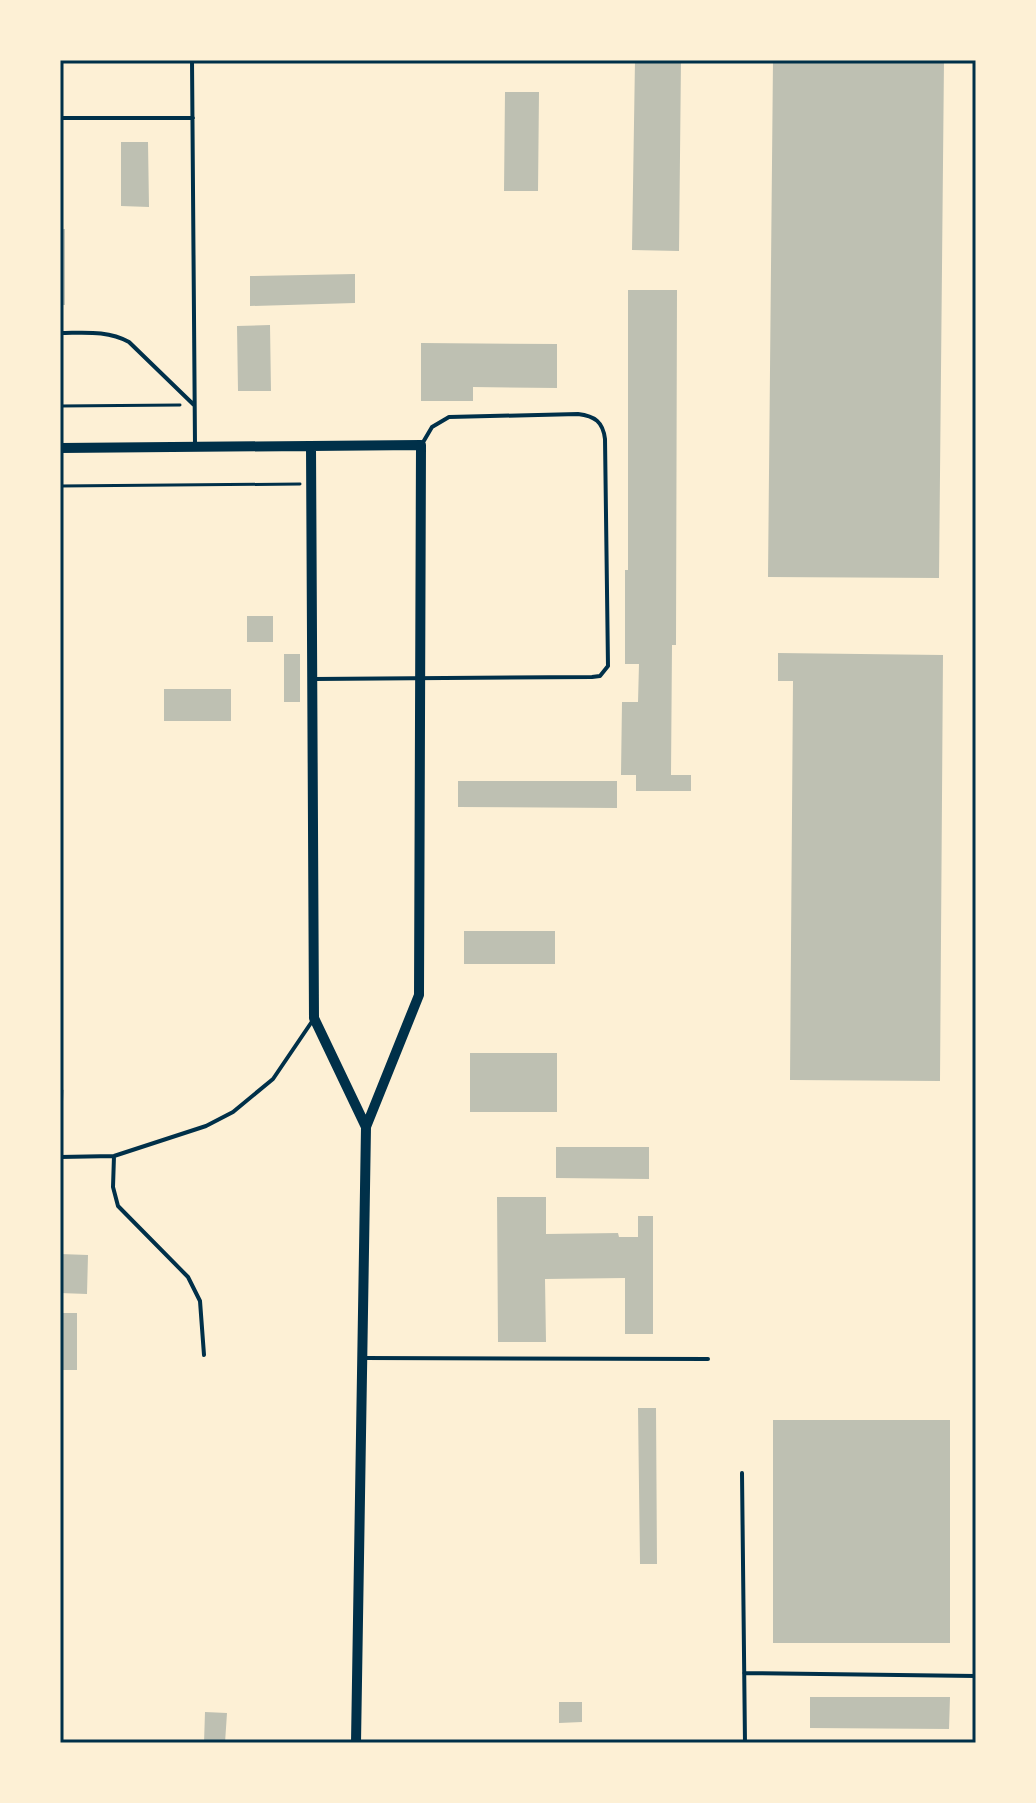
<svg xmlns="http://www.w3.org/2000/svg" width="1036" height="1803" font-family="Barlow,sans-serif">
  <rect width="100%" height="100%" fill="#fdf0d5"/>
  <path fill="#bec0b2" d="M635,60H681L679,251L632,250Z
    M773,60H944L939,578L768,577Z
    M505,92H539L538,191H504Z
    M121,142H148L149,207L121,206Z
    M60,229H65V305H60Z
    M355,274V303L250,306V276Z
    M628,290H677L676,645H672L671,775H691V791H636V775H621L622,702H638L639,664H625V570H628Z
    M270,325L271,391H238L237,326Z
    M421,343L557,344V388L473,387V401H421Z
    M247,616H273V642H247Z
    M778,653L943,655L940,1081L790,1080L793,681H778Z
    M284,654H300V702H284Z
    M164,689H231V721H164Z
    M458,781H617V808L458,807Z
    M464,931H555V964H464Z
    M470,1053H557V1112H470Z
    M60,1089L64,1090L62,1113H60Z
    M556,1147H649V1179L556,1178Z
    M497,1197H546V1234L618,1233L619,1237H638V1216H653V1334H625V1278L545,1279L546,1342H498Z
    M60,1254L88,1255L87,1294L60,1293Z
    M60,1313H77V1370H60Z
    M638,1408H656L657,1564H640Z
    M773,1420H950V1643H773Z
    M810,1697H950L949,1729L810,1728Z
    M559,1702H582V1722L559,1723Z
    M205,1712L227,1713L225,1743H204Z"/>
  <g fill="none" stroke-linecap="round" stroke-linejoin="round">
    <path stroke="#003049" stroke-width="3" d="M60,406L180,405
      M60,486L300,484"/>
    <path stroke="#003049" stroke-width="4" d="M192,60L195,445
      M60,118H193
      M60,333C84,333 107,330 129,342L194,405
      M314,679L592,677L600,676L608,666L605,439C603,422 595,416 578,414L449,417L432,427L422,444
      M114,1156L113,1187L118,1206L188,1277L200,1301L204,1355
      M60,1157L114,1156L206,1126L233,1112L273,1079L313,1020
      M365,1358L708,1359
      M742,1473L745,1743
      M744,1673L976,1676"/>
    <path stroke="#003049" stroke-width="10" d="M311,446L314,1018L366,1127
      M60,448L421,445L419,995L366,1127L356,1743"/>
  </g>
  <rect width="1036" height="1803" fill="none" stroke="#fdf0d5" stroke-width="124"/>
  <rect x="62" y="62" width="912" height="1679" fill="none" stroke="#003049" stroke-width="3"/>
</svg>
